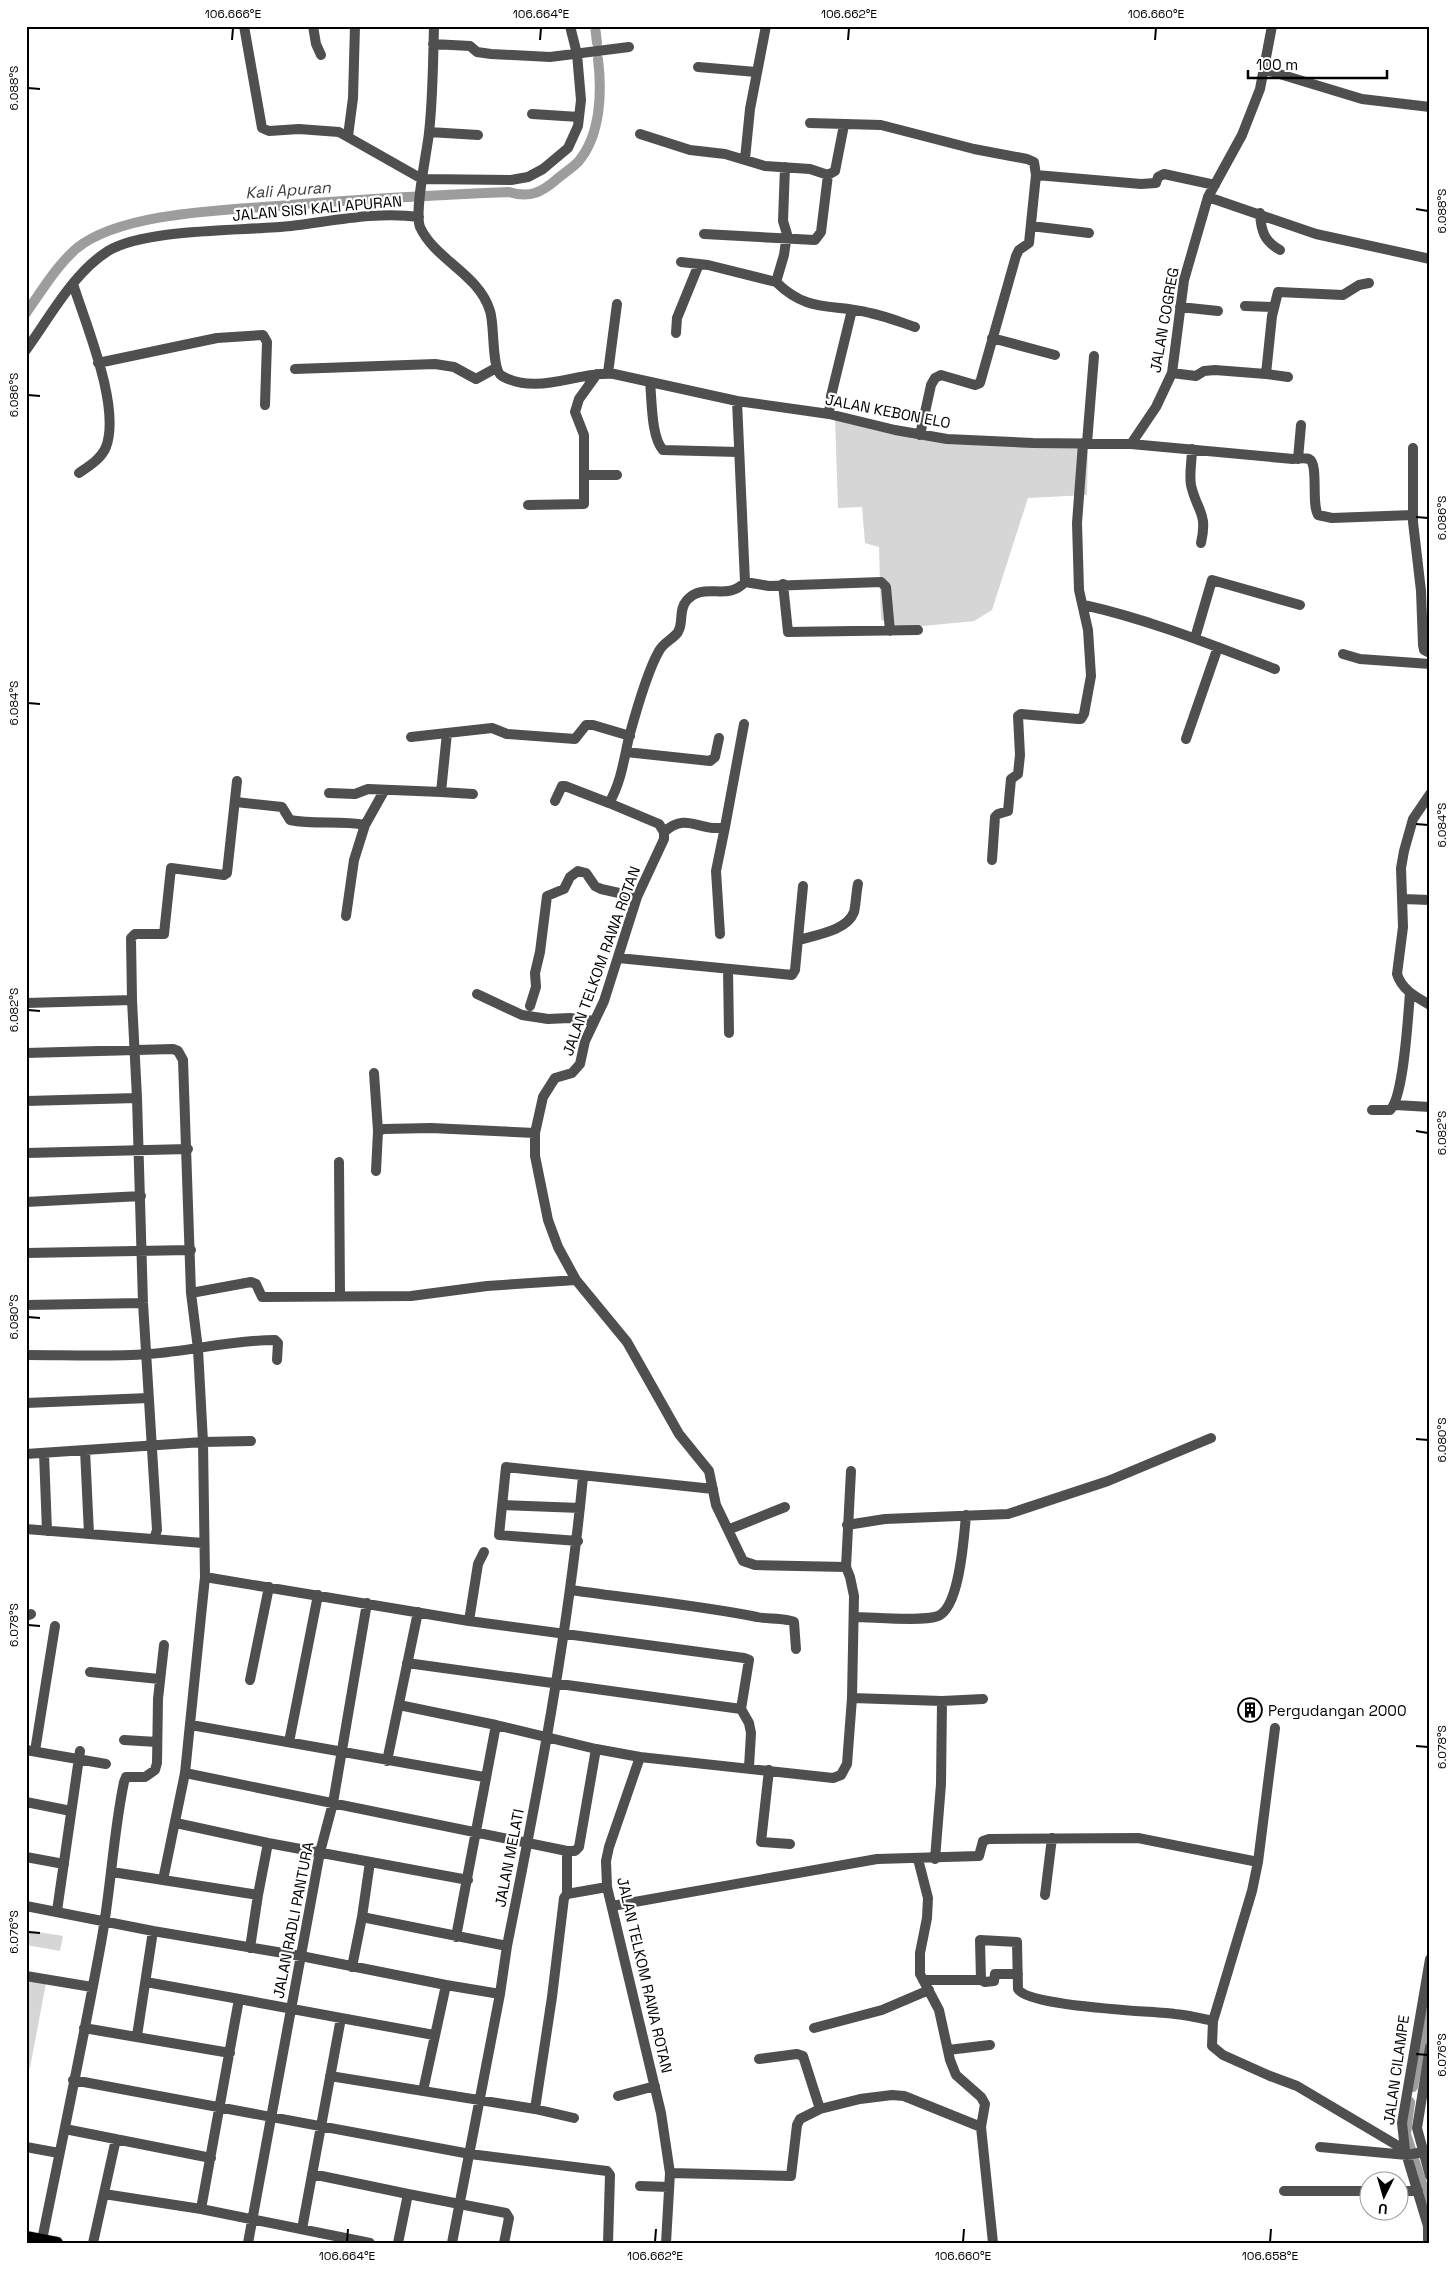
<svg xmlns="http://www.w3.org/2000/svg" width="1456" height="2269" font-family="'Space Grotesk',sans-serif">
  <rect width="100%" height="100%" fill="#fff"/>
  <path fill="#d6d6d6" d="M835,418L1000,443L1088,445L1087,495L1028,498L992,610L974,621L903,628L881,620L879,547L865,543L862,507L838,508Z
    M26,1930L63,1936L60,1951L26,1945Z
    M26,1980L46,1983L30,2068H26Z"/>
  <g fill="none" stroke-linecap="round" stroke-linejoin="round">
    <path stroke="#9d9d9d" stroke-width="10" d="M595,26L597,43
      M26,313C41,292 57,265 77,248C123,211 233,210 290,205C363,199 436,195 509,192C530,198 541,193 557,179C564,173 572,168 578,162C601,135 602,92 598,59
      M1413,2087L1430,2003
      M1410,2102L1406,2134L1430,2208"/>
    <g stroke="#dbdbdb" stroke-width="14">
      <path id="major" d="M26,2237L57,2243"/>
    </g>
    <path stroke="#4f4f4f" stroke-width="10" d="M244,26L262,128L269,131L299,129L339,132L422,179L511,180L528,177L543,169L568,148L578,126L581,100L577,54L570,26
      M313,26L316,44L321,55
      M434,26C433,61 433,97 429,133C427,152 414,211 420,227C435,260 479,274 490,311C495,325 491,370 502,376C538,396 577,371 614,374L737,401L829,414L895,430L947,439L1033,443L1131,444L1293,459C1298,459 1304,457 1309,459C1319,464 1311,503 1318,515L1332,518L1413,515
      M433,44L470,46L477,52L491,54L550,57L629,47
      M698,67L756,72
      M1263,69L1362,99L1430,107
      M532,114L579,117
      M810,123L881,125L974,149L1027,159L1034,162L1036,175L1141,184L1156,183L1158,177L1164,174L1215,185
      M429,132L478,135
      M640,134L690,150L725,154L765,166L810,169L828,175L835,171L844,125
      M348,136L353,98L355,26
      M745,159L750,109L766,26
      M785,167L783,221L787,234L784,255L776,282C809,314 831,303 870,313C885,316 900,322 915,327
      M1208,197L1316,234L1430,259
      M1260,213C1261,231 1264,241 1280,250
      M1031,226L1089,233
      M704,234L815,240L821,232L828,175
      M681,262L708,265L776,282
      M73,284C86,325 121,407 106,447C101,459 89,466 79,473
      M1245,306L1274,307
      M1180,307L1218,311
      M676,333L677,318L699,264
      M992,338L1055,355
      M26,350C50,317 73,273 108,251C146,228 244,231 291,226C333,221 377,211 419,217
      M98,363L217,338L263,335L267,342L265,405
      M295,369L435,364L454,367L476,379L496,368
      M608,373L617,304
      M1172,373L1196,376L1204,371L1215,370L1266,374L1272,316L1278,292L1343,295L1359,285L1369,283
      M1266,374L1288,377
      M650,382C652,400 651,437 663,450L738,452
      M829,414L831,396L852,310
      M920,435L931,385L935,378L941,375L975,385L980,383L1016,256L1019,250L1029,243L1036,175
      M1087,443L1094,356
      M1131,444L1156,407L1172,373L1184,280L1208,197L1242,135L1260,89L1272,26
      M1413,448V522L1421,591L1423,645L1424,650L1430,653
      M1192,449C1192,460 1189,474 1191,485C1197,512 1208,512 1201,543
      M1298,459L1301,425
      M585,475H617
      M528,505L584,504V435L575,412L579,399L597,374
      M745,582L769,586L881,582L886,587L890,631
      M783,584L788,632L918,630
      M1084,605C1151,620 1212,645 1275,669
      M1195,638L1212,580L1300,605
      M1343,654L1360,659L1430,664
      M411,737L492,728L507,734L575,739L586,725H593L630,736
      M1186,739L1218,647
      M626,752L710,761L715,757L719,738
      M441,792L473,794
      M329,793L355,794L368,789L441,792L447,733
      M1430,794L1413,819L1404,851L1401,868L1403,927L1397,974C1402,990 1416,997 1430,1005
      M555,801L562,786H565L609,803
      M236,802L282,807L290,820C315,825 340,820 365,825
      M664,832C688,811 699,833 725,827L744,724
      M992,860L995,817L998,814L1008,811L1011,779L1018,774L1020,755L1018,716L1021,714L1078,719H1081L1084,714L1091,676L1088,630L1079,590L1077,523L1083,443
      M1403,899L1430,900
      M346,916L354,860L365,825L384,791
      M720,934L716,871L725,827
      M799,940C815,935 847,931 854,912C856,904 856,893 858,884
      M618,958L792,975L795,970L803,886
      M728,969L729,1033
      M477,994L522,1015L548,1019L570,1018L594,1021
      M26,1003L132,1000
      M530,1006L536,987L535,973L540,952L547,896L564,889L570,877L578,871L586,873L595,886L601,889L637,897
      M26,1053L173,1049L178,1051L183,1060L191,1293L198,1349L203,1442L205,1577L185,1773L163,1880
      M374,1073L378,1131
      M26,1101L137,1098
      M1395,1105L1430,1107
      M1372,1110H1390C1404,1097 1408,1015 1410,993
      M26,1153L188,1149
      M339,1162L340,1295
      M376,1171L378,1131L384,1129L431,1128L535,1133
      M26,1202L141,1196
      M26,1253L191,1250
      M191,1293L251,1282L256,1284L262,1297L411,1296L487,1286L576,1280
      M26,1305L143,1303
      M26,1355C67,1355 108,1357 149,1354C191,1351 233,1340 275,1340L278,1343L277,1360
      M26,1403L149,1398
      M85,1450L89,1534
      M44,1453L47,1531
      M26,1454L203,1442L251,1441
      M503,1505L580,1508
      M847,1525L885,1519L1008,1514L1108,1481L1211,1438
      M26,1529L203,1543
      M730,1529L785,1507
      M154,1539L157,1530L143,1303L137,1098L132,1000L131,938L135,934H164L171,868L224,875L227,873L237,781
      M578,1541L499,1535L506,1467L713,1489
      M846,1567L851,1471
      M205,1577L469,1621L744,1658L749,1660L741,1709L749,1723L751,1733L749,1767
      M571,1590C633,1599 696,1605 757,1617C765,1619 789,1618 794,1622L796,1649
      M26,1616L31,1614
      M854,1617C873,1617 922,1622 938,1616C960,1607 964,1536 966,1515
      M469,1621L478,1564L484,1552
      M407,1663L741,1709
      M90,1672L159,1679
      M250,1680L269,1587
      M852,1698L942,1701L983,1699
      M399,1705L496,1725
      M191,1725L484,1777
      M1275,1728L1258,1862L1252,1891L1213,2021L1212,2046L1223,2055L1270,2076L1297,2086L1405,2150
      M124,1740L157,1742
      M289,1742L318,1595
      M26,1750L106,1764
      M35,1751L55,1626
      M387,1761L418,1612
      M769,1770L761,1842L790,1844
      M185,1773L567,1851H575L579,1847L596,1749
      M26,1802L71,1811
      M176,1823L268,1843L468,1880
      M26,1857L64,1864
      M918,1859L928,1898L927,1918L920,1953V1974L939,2010L950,2060L956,2075L981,2097L985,2104L981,2127L993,2243
      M935,1859L941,1784L942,1701
      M112,1872L258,1895L250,1948
      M567,1894L607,1887
      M258,1895L268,1843
      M1045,1895L1052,1838
      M26,1906L153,1931L301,1956L446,1985L500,1994
      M612,1906L877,1859L979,1856L983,1841L989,1839L1138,1838L1258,1862
      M57,1911L80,1751
      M362,1917L370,1862
      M456,1937L496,1725L596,1749L640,1757
      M352,1967L362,1917L507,1946
      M26,1976L92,1987
      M923,1980H981L985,1982L994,1981L995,1974H1018
      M981,1980L980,1940L1017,1942L1018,1989C1029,2007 1150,2011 1175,2014C1188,2015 1200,2018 1213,2021
      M146,1982L239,1999
      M341,2018L434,2035
      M84,2028L230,2053
      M814,2028L882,2010L929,1990
      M137,2036L153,1931
      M1430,2047L1417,2128L1430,2176
      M948,2050L990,2045
      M759,2059L797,2054L803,2056L820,2109
      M330,2076L535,2109L574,2118
      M73,2080L470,2154L607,2171L610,2175L608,2243
      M423,2091L446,1985
      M618,2096L655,2086
      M535,2109L552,1997L564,1898L567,1894V1851
      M65,2129L211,2158
      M26,2147L59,2153
      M1320,2147L1407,2155L1423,2152
      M670,2173L791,2176L797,2125L800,2119L820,2109L860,2099L892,2095L904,2096L981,2127
      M312,2174L408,2194
      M640,2186L669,2187
      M1284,2191H1368
      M1398,2191H1418
      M104,2194L201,2209
      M302,2229L341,2018L239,1999L201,2209L370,2243
      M42,2240C62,2141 83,2042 101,1943C111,1889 113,1835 124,1782L126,1777H145L155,1770L157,1763L158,1699L164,1645
      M93,2243L116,2139
      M248,2243L320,1852L333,1803L367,1603
      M398,2243L408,2194L506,2213L509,2218L504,2243
      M452,2243L500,1994L507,1946C538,1791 568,1635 583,1477
      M666,2243L670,2173L661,2113L607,1887L606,1861L609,1847L640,1757L833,1778L841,1775L847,1764L852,1698L854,1596L850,1577L846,1567L755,1565L743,1561L716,1505L709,1471L679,1434L627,1342L576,1280L558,1247L548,1220L535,1156V1133L543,1097L555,1078L572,1073L580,1064L585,1041L604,1001L637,897L664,839V832L659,824L609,803C621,783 624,759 629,737C635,715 648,670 659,651C663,643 673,639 678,632C684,622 678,610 687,600C704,581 727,602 745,582L737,401
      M1428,2243V2226L1405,2150L1402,2123L1430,1959"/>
    <use href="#major" stroke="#000" stroke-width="12"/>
  </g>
  <path fill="none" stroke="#000" stroke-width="2" d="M232,40L233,28M540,40L541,28M848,40L849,28M1155,40L1156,28M28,88L40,89M1416,209L1428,211M28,395L40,396M1416,517L1428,518M28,703L40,704M1416,824L1428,825M28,1010L40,1011M1416,1131L1428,1133M28,1317L40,1318M1416,1439L1428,1440M28,1625L40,1626M1416,1746L1428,1747M28,1932L40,1933M1416,2054L1428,2055M347,2242L348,2229M655,2242L656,2229M963,2242L964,2229M1270,2242L1271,2229"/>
  <defs>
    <g id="building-ring" transform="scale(1.25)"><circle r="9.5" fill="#fff" stroke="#000" stroke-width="1.5"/><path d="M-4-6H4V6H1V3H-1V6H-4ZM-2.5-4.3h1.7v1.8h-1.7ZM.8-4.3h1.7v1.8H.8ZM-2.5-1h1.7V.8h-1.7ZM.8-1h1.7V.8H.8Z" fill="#000"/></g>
  </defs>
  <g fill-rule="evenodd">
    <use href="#building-ring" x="1250" y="1710"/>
  </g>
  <g text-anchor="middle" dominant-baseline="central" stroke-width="4.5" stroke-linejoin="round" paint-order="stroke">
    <g font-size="15" fill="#000" stroke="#fff">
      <text transform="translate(317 208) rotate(-5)">JALAN SISI KALI APURAN</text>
      <text transform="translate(1164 320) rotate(-80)">JALAN COGREG</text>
      <text transform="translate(888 411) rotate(11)">JALAN KEBON ELO</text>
      <text transform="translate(601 961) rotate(-70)">JALAN TELKOM RAWA ROTAN</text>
      <text transform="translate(509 1858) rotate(-79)">JALAN MELATI</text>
      <text transform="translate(293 1920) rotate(-79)">JALAN RADLI PANTURA</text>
      <text transform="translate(645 1975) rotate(77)">JALAN TELKOM RAWA ROTAN</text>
      <text transform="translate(1396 2070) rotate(-82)">JALAN CILAMPE</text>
    </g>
    <g font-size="15" fill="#000" stroke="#fff" text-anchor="start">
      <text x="1268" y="1710">Pergudangan 2000</text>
    </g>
    <g font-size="16" font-style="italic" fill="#3e3e3e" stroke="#fff">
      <text transform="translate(288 190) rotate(-4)">Kali Apuran</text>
    </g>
  </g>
  <rect width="1456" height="2269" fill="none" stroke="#ffffff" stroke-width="55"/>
  <g transform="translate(1384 2196) rotate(185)"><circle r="24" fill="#ffffff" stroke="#999999"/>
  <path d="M0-4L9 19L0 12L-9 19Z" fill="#000000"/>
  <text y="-8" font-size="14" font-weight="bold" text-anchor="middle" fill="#000000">U</text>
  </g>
  <path d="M1248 70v8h139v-8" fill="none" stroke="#000000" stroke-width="2.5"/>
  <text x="1256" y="70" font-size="15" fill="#000000" stroke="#ffffff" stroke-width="4" paint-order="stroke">100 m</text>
  <rect x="28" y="28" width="1400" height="2214" fill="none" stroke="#000" stroke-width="2"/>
  <g font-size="12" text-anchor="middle" fill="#000">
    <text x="233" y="18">106.666°E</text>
    <text x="541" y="18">106.664°E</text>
    <text x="849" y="18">106.662°E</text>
    <text x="1156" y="18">106.660°E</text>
    <text transform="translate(14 88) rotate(-90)" y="4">6.088°S</text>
    <text transform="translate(1442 211) rotate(-90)" y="4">6.088°S</text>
    <text transform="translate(14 395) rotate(-90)" y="4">6.086°S</text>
    <text transform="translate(1442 518) rotate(-90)" y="4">6.086°S</text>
    <text transform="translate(14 703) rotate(-90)" y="4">6.084°S</text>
    <text transform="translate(1442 825) rotate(-90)" y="4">6.084°S</text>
    <text transform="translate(14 1010) rotate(-90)" y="4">6.082°S</text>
    <text transform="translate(1442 1133) rotate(-90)" y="4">6.082°S</text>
    <text transform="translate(14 1317) rotate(-90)" y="4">6.080°S</text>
    <text transform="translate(1442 1440) rotate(-90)" y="4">6.080°S</text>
    <text transform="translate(14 1625) rotate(-90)" y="4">6.078°S</text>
    <text transform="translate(1442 1747) rotate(-90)" y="4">6.078°S</text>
    <text transform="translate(14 1932) rotate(-90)" y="4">6.076°S</text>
    <text transform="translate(1442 2055) rotate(-90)" y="4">6.076°S</text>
    <text x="347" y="2260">106.664°E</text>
    <text x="655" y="2260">106.662°E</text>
    <text x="963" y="2260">106.660°E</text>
    <text x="1270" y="2260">106.658°E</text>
  </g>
</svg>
